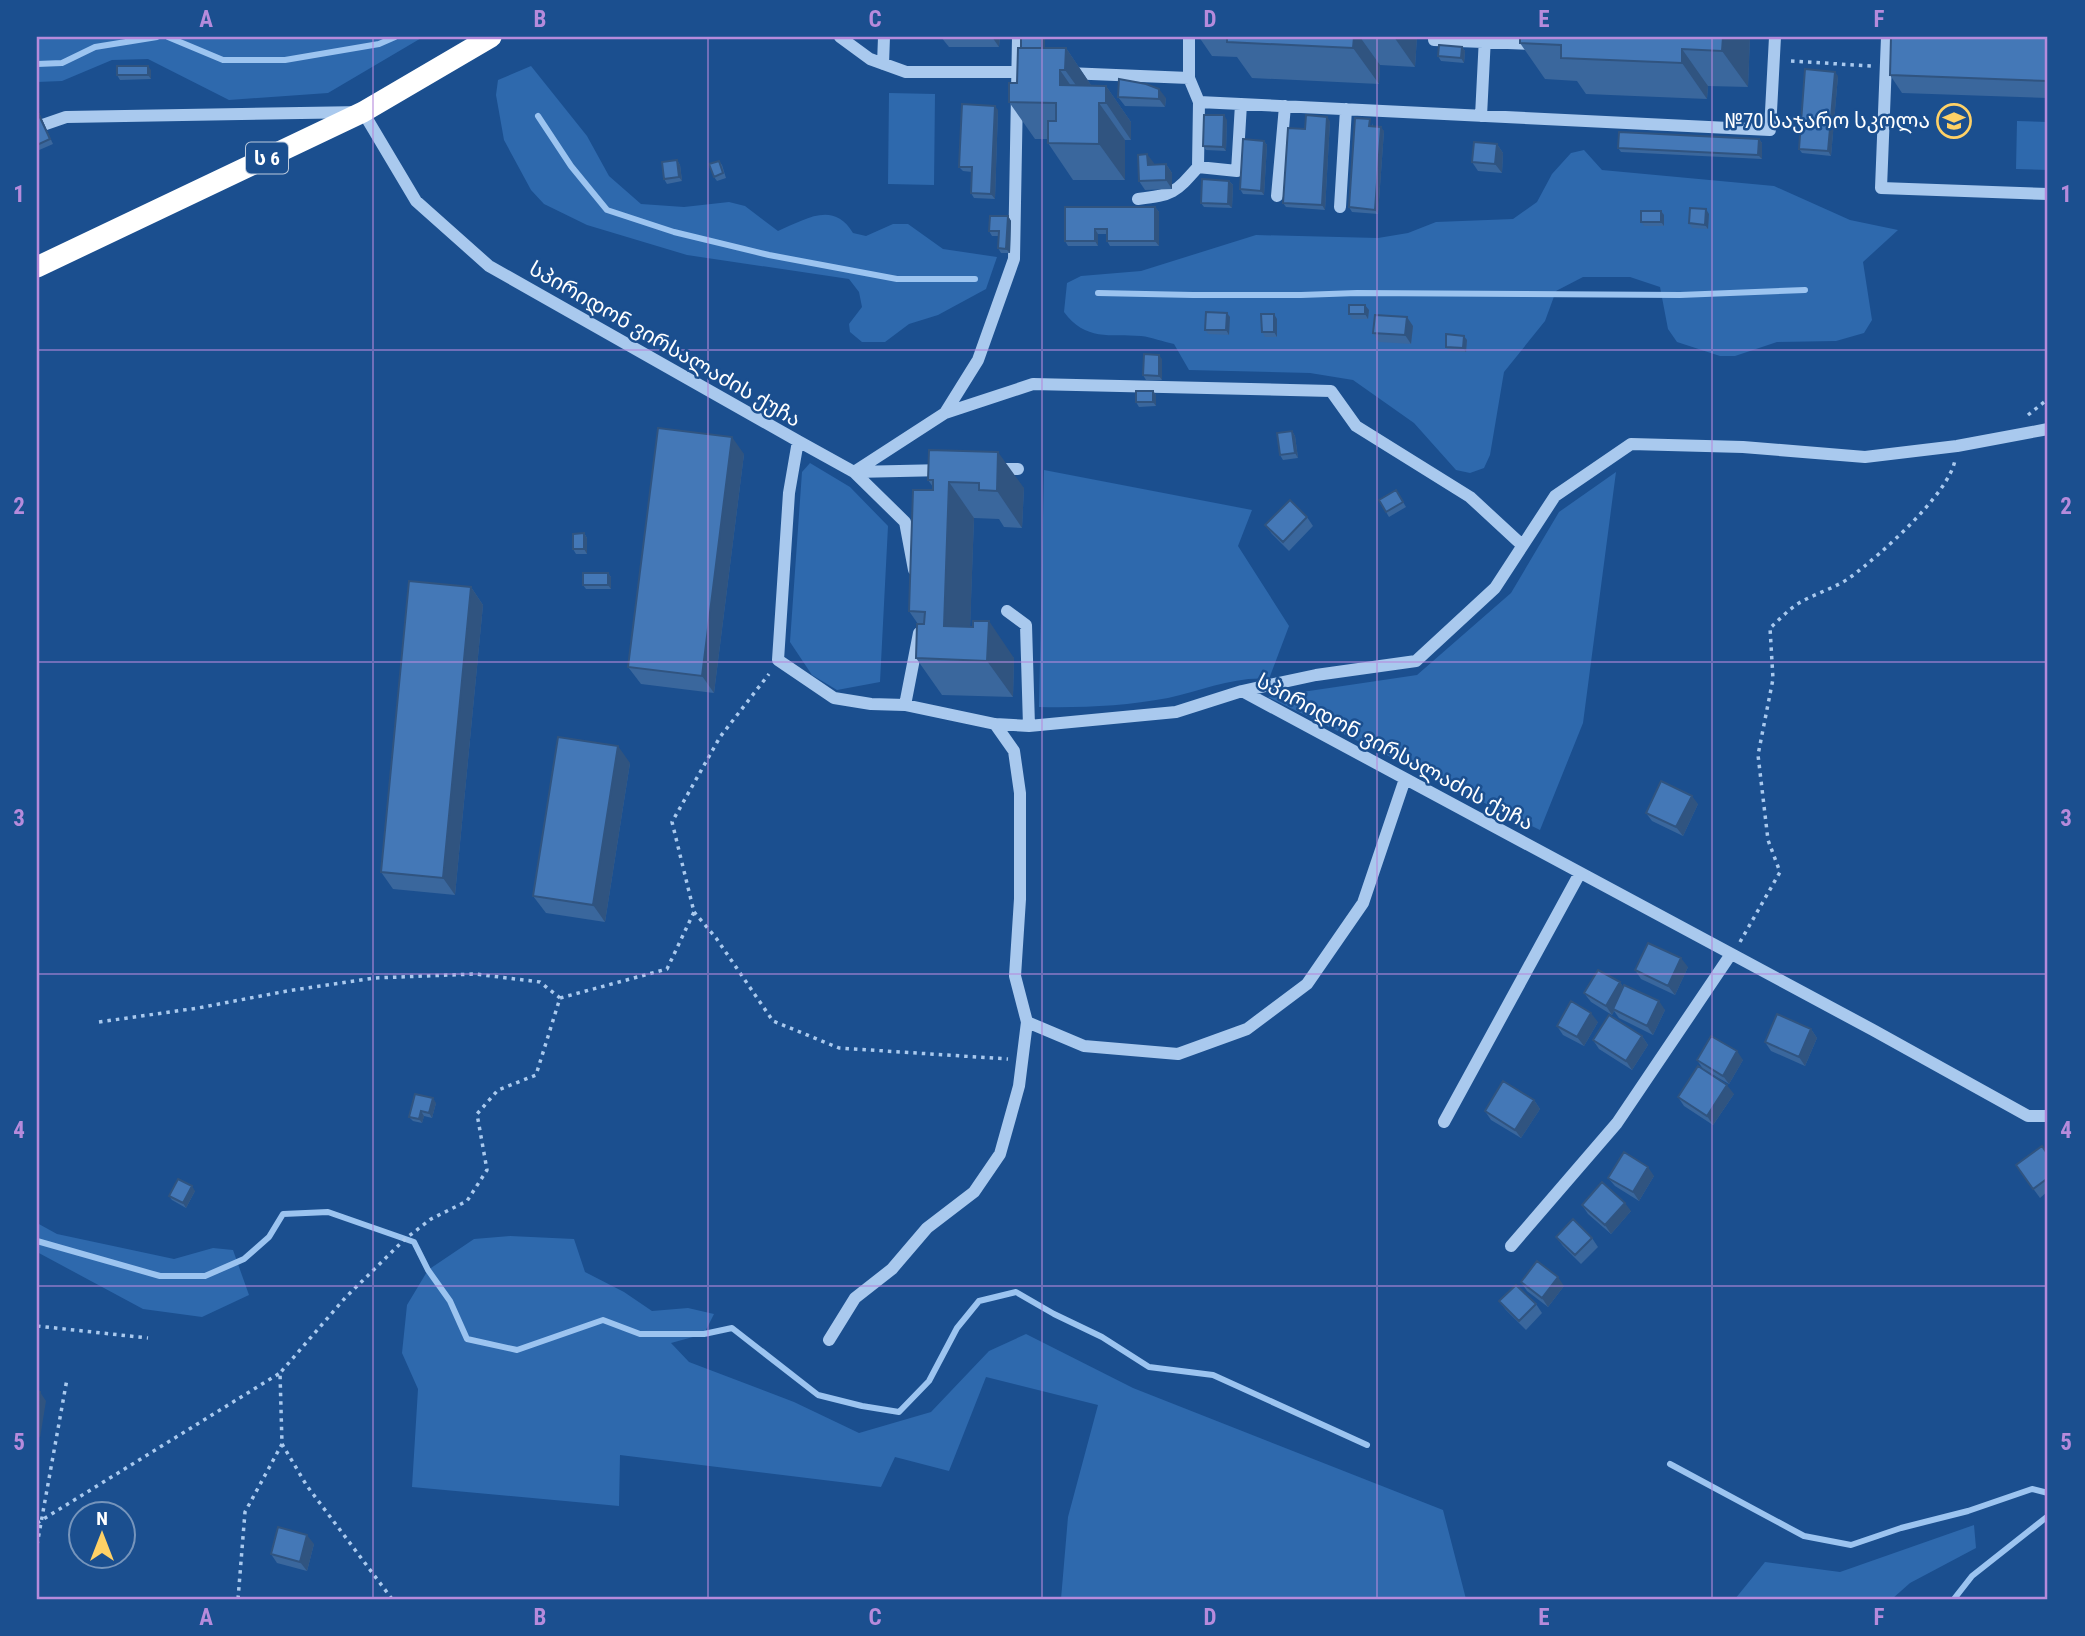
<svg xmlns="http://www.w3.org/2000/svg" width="2085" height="1636" font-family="'Roboto Condensed','Noto Sans Georgian',sans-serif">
  <rect width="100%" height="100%" fill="#1b4f8f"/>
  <path fill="#2e69ad" d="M37,37H423L328,93L229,100L148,59L112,60L62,81L37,82Z
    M531,66L587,136L609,176L641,204L684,207L729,202L745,206L778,231C805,220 833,200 853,233L866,236L893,224H908L943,249L997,257L986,289L938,315L909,324L885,342H862L850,332L849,324L862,307L859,292L849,279L687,255L587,225L544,204L531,190L504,140L496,95L498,80Z
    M889,93L935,94L934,185L888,184Z
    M2017,121L2048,122V170L2016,169Z
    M1584,150L1602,170L1774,186L1850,220L1898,230L1863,262L1872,320L1864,333L1836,341L1777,342L1735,356H1720L1677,342L1668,329L1660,287L1630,277H1583L1556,291L1545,321L1504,372L1490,455L1484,468L1470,473L1456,470L1414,423L1353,380L1310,373L1189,370L1174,344C1163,342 1152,337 1141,336C1110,334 1085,341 1064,312L1067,283L1081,276L1141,271L1256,235L1378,238L1408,233L1436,222L1513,219L1537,202L1552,174L1571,153Z
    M810,463L850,487L888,526L880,682L837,690L812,675L790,642L802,472Z
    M1044,470L1252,510L1238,546L1289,626L1269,679C1235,676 1201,691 1168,698C1125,706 1082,708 1039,707Z
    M1616,472L1583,723L1540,830L1268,697L1417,675L1511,593L1559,512Z
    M37,1223L57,1234L174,1259L213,1248L233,1250L249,1295L202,1317L143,1309L37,1252Z
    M510,1236L574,1239L585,1272L624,1292L652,1311L688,1308L714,1314L704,1334L671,1343L689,1362L794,1402L859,1433L931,1412L989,1351L1026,1334L1133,1388L1443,1510L1466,1599H1061L1068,1517L1098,1405L986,1377L949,1471L895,1457L881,1487L620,1455L619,1506L412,1487L418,1389L402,1353L407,1305L428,1270L474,1239Z
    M1974,1525L1976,1548L1910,1583L1892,1599H1735L1765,1562L1840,1572Z"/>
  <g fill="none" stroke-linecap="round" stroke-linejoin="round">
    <path stroke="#9cc4f0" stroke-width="6" d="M168,37L223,60H285L379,44L395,37
      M37,64L62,63L95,47L157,37
      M538,116L571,166L607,210L674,232L769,255L897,279H975
      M1098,293L1193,295H1301L1357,293L1680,295L1805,290
      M37,1241L160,1276H205L244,1259L269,1237L283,1214L328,1212L414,1242L428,1270L450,1301L467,1339L517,1350L603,1320L640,1334H704L732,1328L818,1395L862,1406L899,1412L929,1381L957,1328L979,1301L1016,1292L1054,1314L1102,1337L1149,1367L1213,1375L1367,1445
      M1670,1464L1804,1536L1851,1545L1901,1528L1968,1511L2032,1489L2048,1493
      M1954,1599L1972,1576L2048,1516"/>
    <path stroke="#a9c9ee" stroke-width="3.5" stroke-dasharray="3.5 5" stroke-linecap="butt" d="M1791,61L1871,66
      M2028,415L2048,399
      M694,912L716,938L773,1021L839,1048L1008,1059
      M1740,942L1780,872L1768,840L1758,755L1773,679L1770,628C1779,620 1788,610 1799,603C1816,593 1836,588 1852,576C1880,555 1949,494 1955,460
      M99,1022L198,1008L287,991L375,978L475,974L540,982L560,998
      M37,1326L148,1338
      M37,1523L280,1373
      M37,1545L67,1379
      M238,1599L245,1512L282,1444
      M392,1599L307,1486L282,1444L280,1373L345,1298L405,1239L431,1219L467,1201L487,1170L477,1114L498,1090L536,1075L560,998L667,969L694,912L672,822L720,737L769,674"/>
    <path stroke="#a9c9ee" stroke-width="12" d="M840,37L870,59L906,72H1024
      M1189,37V78L1199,102L1198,167L1237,171L1241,104
      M1434,37V40L1534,44V37
      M1887,37L1881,188L2048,194
      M883,64L884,37
      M1067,73L1189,78
      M1199,102L1770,130L1775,37
      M1481,116L1485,37
      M37,127L66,117L363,112L416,201L489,266L798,441L789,493L778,660L834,698L871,704L905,705L995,724L1029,726L1176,712L1242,691L1316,675L1416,661L1495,588L1555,496L1631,444L1743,447L1865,457L1957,446L2048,429
      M1277,196L1285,106
      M1138,199C1173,195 1175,193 1198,167
      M1340,207L1346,109
      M945,413L978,360L1014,259L1018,37
      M798,441L854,472L905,522L914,570
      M994,469H1018
      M854,472L945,413L1033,384L1331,391L1356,426L1470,497L1522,545
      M854,472L945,470
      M1007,611L1026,625L1029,726
      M1242,691L1873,1030L2028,1116H2048
      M905,705L919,633
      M1027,1022L1084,1046L1178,1054L1247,1029L1307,984L1363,903L1405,779
      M1444,1122L1580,873
      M1511,1246L1617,1123L1731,954
      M829,1340L855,1298L892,1269L927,1228L974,1192L1000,1154L1019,1086L1027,1022L1015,976L1020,899V793L1014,751L995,724"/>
    <path stroke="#fff" stroke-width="21" d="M37,267L363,112L491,37"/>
  </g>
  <path fill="#3a679d" d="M941,37H1000L999,47H949Z
    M1199,37H1417L1415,67L1380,65L1379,84L1252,78L1237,57L1212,56Z
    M1520,37H1750L1748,87L1708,86L1707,99L1586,94L1577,81L1545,79L1520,43Z
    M2048,37V98L1902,93L1890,75Z
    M1462,47L1465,51L1464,63L1441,61L1438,56Z
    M1045,48H1066L1091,85L1106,86L1131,122V140H1125V180H1073L1048,143V139H1035L1009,102L1017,83Z
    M151,70V79L120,80L117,75Z
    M1838,76L1831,156L1802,153L1799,149Z
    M1118,97L1166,98L1165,107L1125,106Z
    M37,108L53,144L37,151Z
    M998,110L995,199L974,198L971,193L972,172L963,171L959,167Z
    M1227,120L1226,151L1206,150L1203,146Z
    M1330,121L1325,210L1286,207L1283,203L1305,129Z
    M1373,123V126L1384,131L1378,214L1352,212L1349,207Z
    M1759,139L1762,143V159L1621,152L1618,148Z
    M1264,141L1267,145L1264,195L1243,194L1240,189Z
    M1497,144L1503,153L1502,173L1478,171L1472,162Z
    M677,160L680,165L682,181L667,184L664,179Z
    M719,161L722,165L726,178L717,181L714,177Z
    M1154,163V165L1166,164L1172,173V189L1145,190L1139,181Z
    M1229,181L1233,185L1232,208L1204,207L1201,203Z
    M1155,207L1159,212V246H1110L1107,241V234H1098V246H1068L1065,241Z
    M1661,211L1664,215V226H1644L1641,222Z
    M1709,214L1708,229L1692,228L1689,223Z
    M1008,216L1011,221L1010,253H1001L998,248L999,236H992L989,231Z
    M1369,310L1368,319H1352L1349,314Z
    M1227,313L1230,317L1229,335L1208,334L1205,330Z
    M1277,319V337H1265L1262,332Z
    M1413,326L1411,344L1379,342L1373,333Z
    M1467,340L1466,352L1449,351L1446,347Z
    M1162,359V380H1146L1143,375Z
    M1153,391L1156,395V406L1139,407L1136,402Z
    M1292,431L1295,436L1298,458L1283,460L1280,455Z
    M929,450L1024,488L1022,528L1004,527L999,519L974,518L970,627L1014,658L1013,697L942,695L916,658L918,624L909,611L933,490V487L928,480Z
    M744,454L714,693L641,684L628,667Z
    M1396,490L1406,507L1389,517L1386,512Z
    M1307,517L1313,526L1289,551L1272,534L1265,525Z
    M584,533L587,538V554H576L573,549Z
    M608,573L611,577V589H586L583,585Z
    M471,587L483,605L455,895L393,889L381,872Z
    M630,763L605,922L546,913L533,896Z
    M1698,804L1683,836L1652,821L1646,813Z
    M1688,967L1675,995L1641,979L1635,970Z
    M1620,982L1623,987L1665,1010L1653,1035L1619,1018L1614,1011L1612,1015L1591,1002L1584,993Z
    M1598,1022L1584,1046L1563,1035L1557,1026Z
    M1811,1029L1817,1038L1805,1066L1771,1051L1765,1042Z
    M1642,1036L1648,1045L1632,1070L1599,1049L1593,1040Z
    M1697,1060H1743L1729,1084L1703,1069Z
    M1734,1094L1713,1125L1684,1106L1678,1097Z
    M1534,1100L1540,1109L1521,1138L1491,1120L1485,1111Z
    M436,1103L432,1118L424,1116L422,1123L413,1121L409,1117Z
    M2048,1155V1191L2040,1198L2016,1165Z
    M1654,1176L1639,1201L1615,1186L1608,1178Z
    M195,1191L186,1208L172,1200L169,1196Z
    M1582,1205L1631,1211L1611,1234L1588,1214Z
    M1556,1237L1592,1238L1598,1247L1581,1264L1563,1246Z
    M1521,1282L1564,1286L1548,1307L1527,1291Z
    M1499,1301L1536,1304L1542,1313L1526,1330L1506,1310Z
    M314,1544L307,1571L277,1563L271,1554Z"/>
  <path fill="#305480" d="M992,37H1000L999,47Z
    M1042,37H1045V54L1042,49Z
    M1354,37H1360L1380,65L1379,84L1353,48Z
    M1394,37H1417L1415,67Z
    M1723,37H1750L1748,87L1722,51Z
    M1462,47L1465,51L1464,63L1461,58Z
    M1066,48L1091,85V106L1065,70Z
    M1682,49L1708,86L1707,99L1682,63Z
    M148,66L151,70V79L148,75Z
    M1060,70L1085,106L1060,85Z
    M1835,72L1838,76L1831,156L1828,151Z
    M1106,86L1131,122V140L1106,103Z
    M1159,89L1166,98L1165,107L1159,99Z
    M1099,103L1125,140V180L1099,144Z
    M995,106L998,110L995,199L991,194Z
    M37,108L53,144L37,111Z
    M1224,115L1227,120L1226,151L1223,147Z
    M1327,117L1330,121L1325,210L1322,205Z
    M1381,127L1384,131L1378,214L1375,210Z
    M1759,139L1762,143V159L1758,155Z
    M1264,141L1267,145L1264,195L1261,191Z
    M1497,144L1503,153L1502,173L1495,164Z
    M1147,154L1154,163V174L1148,165Z
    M677,160L680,165L682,181L679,177Z
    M1166,164L1172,173V189L1166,180Z
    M1229,181L1233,185L1232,208L1228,204Z
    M1155,207L1159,212V246L1155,241Z
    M1706,209L1709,214L1708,229L1705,225Z
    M1661,211L1664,215V226L1661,222Z
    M1008,216L1011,221L1010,253L1006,249Z
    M1095,229L1098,234V246L1095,241Z
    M1365,305L1369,310L1368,319L1365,314Z
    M1227,313L1230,317L1229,335L1226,330Z
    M1274,314L1277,319V337L1274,332Z
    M1407,317L1413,326L1411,344L1405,335Z
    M1464,336L1467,340L1466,352L1463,348Z
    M1159,355L1162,359V380L1159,376Z
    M1153,391L1156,395V406L1153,402Z
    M1292,431L1295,436L1298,458L1295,453Z
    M732,437L744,454L714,693L702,676Z
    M998,452L1024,488L1022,528L997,491Z
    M949,482L974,518L969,660L944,626Z
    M584,533L587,538V554L584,549Z
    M608,573L611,577V589L608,585Z
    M471,587L483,605L455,895L443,878Z
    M989,621L1014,658L1013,697L987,661Z
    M618,746L630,763L605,922L593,905Z
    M1692,796L1698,804L1683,836L1676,827Z
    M1681,958L1688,967L1675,995L1668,986Z
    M1620,982L1626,991L1613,1009L1614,1011L1612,1015L1606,1006Z
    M1659,1001L1665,1010L1653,1035L1647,1026Z
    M1591,1013L1598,1022L1584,1046L1577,1037Z
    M1811,1029L1817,1038L1805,1066L1799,1057Z
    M1642,1036L1648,1045L1632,1070L1626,1061Z
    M1737,1051L1743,1060L1729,1084L1723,1076Z
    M1727,1085L1734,1094L1713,1125L1707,1116Z
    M433,1098L436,1103L432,1118L429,1113Z
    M1534,1100L1540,1109L1521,1138L1515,1130Z
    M421,1111L424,1116L422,1123L419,1119Z
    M1648,1167L1654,1176L1639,1201L1633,1192Z
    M192,1186L195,1191L186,1208L183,1203Z
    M1625,1203L1631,1211L1611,1234L1605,1225Z
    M1558,1277L1564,1286L1548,1307L1542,1298Z
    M40,1392L46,1401L40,1438L37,1434V1411Z
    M307,1535L314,1544L307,1571L300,1562Z"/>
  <path fill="#4478b7" stroke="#305480" stroke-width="2" d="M1021,37H1042V48H1021Z
    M1227,37H1354L1353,48L1227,42Z
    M1520,37H1723L1722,51L1682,49V63L1561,58V45L1520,43Z
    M1891,37H2048V81L1890,75Z
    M1439,45L1462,47L1461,58L1438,56Z
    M1018,48H1066L1065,70H1060V85L1106,86V103H1099V144L1048,143V121H1056V103L1009,102V83H1017Z
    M117,66H148V75H117Z
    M1805,69L1835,72L1828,151L1799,149Z
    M1119,79L1146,84L1159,89V99L1118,97Z
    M962,104L995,106L991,194L971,193L972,167H959Z
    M37,111L50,139L37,145Z
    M1204,115H1224L1223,147L1203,146Z
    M1306,115L1327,117L1322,205L1283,203L1288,128L1305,129Z
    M1355,118L1370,119L1369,126L1381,127L1375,210L1349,207Z
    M1619,132L1759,139L1758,155L1618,148Z
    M1243,139L1264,141L1261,191L1240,189Z
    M1474,142L1497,144L1495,164L1472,162Z
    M1147,154L1148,165L1166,164V180L1139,181L1138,155Z
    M677,160L679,177L664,179L662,162Z
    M719,161L723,173L714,177L709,164Z
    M1202,179L1229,181L1228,204L1201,203Z
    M1065,207H1155V241H1107V229H1095V241H1065Z
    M1690,208L1706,209L1705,225L1689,223Z
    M1641,211H1661V222H1641Z
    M990,216H1008L1006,249L998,248L999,231H989Z
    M1349,305H1365V314H1349Z
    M1206,312L1227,313L1226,330H1205Z
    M1261,314H1274V332H1262Z
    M1375,315L1407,317L1405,335L1373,333Z
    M1446,334L1464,336L1463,348L1446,347Z
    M1144,354L1159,355V376L1143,375Z
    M1136,391H1153V402H1136Z
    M658,428L732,437L702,676L628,667Z
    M1292,431L1295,453L1280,455L1277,433Z
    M929,450L998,452L997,491L979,490V483L949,482L944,626L973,627V621H989L987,661L916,658L917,624H924L925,612L909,611L913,490H933V480H928Z
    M1396,490L1403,502L1386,512L1379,500Z
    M1290,500L1307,517L1283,542L1265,525Z
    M584,533V549H573V534Z
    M583,573H608V585H583Z
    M409,581L471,587L443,878L381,872Z
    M558,737L618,746L593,905L533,896Z
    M1661,781L1692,796L1676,827L1646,813Z
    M1648,943L1681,958L1668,986L1635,970Z
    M1598,970L1620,982L1606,1006L1584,993Z
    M1624,985L1659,1001L1647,1026L1613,1009Z
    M1571,1001L1591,1013L1577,1037L1557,1026Z
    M1777,1014L1811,1029L1799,1057L1765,1042Z
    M1609,1015L1642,1036L1626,1061L1593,1040Z
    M1711,1036L1737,1051L1723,1076L1697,1060Z
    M1698,1066L1727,1085L1707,1116L1678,1097Z
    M1503,1081L1534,1100L1515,1130L1485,1111Z
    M415,1094L433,1098L429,1113L421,1111L419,1119L409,1117Z
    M2042,1146L2048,1155V1178L2033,1189L2016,1165Z
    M1624,1152L1648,1167L1633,1192L1608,1178Z
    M178,1179L192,1186L183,1203L169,1196Z
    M1602,1182L1625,1203L1605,1225L1582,1205Z
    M1573,1219L1592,1238L1575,1255L1556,1237Z
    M1537,1261L1558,1277L1542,1298L1521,1282Z
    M1516,1285L1536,1304L1519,1321L1499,1301Z
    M37,1391L40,1392L37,1411Z
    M278,1527L307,1535L300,1562L271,1554Z"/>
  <path fill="none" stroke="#b68bdc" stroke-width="2" stroke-opacity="0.55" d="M373,37V1599M708,37V1599M1042,37V1599M1377,37V1599M1712,37V1599M37,350H2048M37,662H2048M37,974H2048M37,1286H2048"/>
  <defs>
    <g id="school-ring" transform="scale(1.75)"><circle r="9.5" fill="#1b4f8f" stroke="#ffd166" stroke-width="1.5"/><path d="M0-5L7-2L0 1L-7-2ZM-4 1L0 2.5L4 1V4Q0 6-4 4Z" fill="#ffd166"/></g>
  </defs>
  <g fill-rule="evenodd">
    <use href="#school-ring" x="1954" y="121"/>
  </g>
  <g text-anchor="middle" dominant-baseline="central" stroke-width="5" stroke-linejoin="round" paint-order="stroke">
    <rect fill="#1b4f8f" stroke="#bbcadd" stroke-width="2" x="246" y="142.5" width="42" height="31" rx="5"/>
    <g font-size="19" font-weight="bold" fill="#fff">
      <text x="267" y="158">ს 6</text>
    </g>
    <g font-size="21" fill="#fff" stroke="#1b4f8f" text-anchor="end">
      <text x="1930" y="121">№70 საჯარო სკოლა</text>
    </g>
    <g font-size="21" fill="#fff" stroke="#1b4f8f">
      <text transform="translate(665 344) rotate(30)">სპირიდონ ვირსალაძის ქუჩა</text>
      <text transform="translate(1395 752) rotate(28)">სპირიდონ ვირსალაძის ქუჩა</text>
    </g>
  </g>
  <rect width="2085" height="1636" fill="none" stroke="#1b4f8f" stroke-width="77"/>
  <g transform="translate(102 1535)"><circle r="33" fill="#1b4f8f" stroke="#7695bc" stroke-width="2"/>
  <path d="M0-5L12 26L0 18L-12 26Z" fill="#ffd166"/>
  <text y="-10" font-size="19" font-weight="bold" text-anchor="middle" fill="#ffffff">N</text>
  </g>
  <rect x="38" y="38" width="2008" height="1560" fill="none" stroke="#b68bdc" stroke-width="2.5"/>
  <g font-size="23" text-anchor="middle" font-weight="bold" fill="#b68bdc">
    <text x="206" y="27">A</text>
    <text x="540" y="27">B</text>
    <text x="875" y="27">C</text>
    <text x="1210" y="27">D</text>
    <text x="1544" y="27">E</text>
    <text x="1879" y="27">F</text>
    <text x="19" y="202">1</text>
    <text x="2066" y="202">1</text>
    <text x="19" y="514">2</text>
    <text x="2066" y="514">2</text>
    <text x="19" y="826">3</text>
    <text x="2066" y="826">3</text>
    <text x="19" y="1138">4</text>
    <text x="2066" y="1138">4</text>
    <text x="19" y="1450">5</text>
    <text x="2066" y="1450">5</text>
    <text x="206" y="1625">A</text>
    <text x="540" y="1625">B</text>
    <text x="875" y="1625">C</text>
    <text x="1210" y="1625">D</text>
    <text x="1544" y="1625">E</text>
    <text x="1879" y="1625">F</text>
  </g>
</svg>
